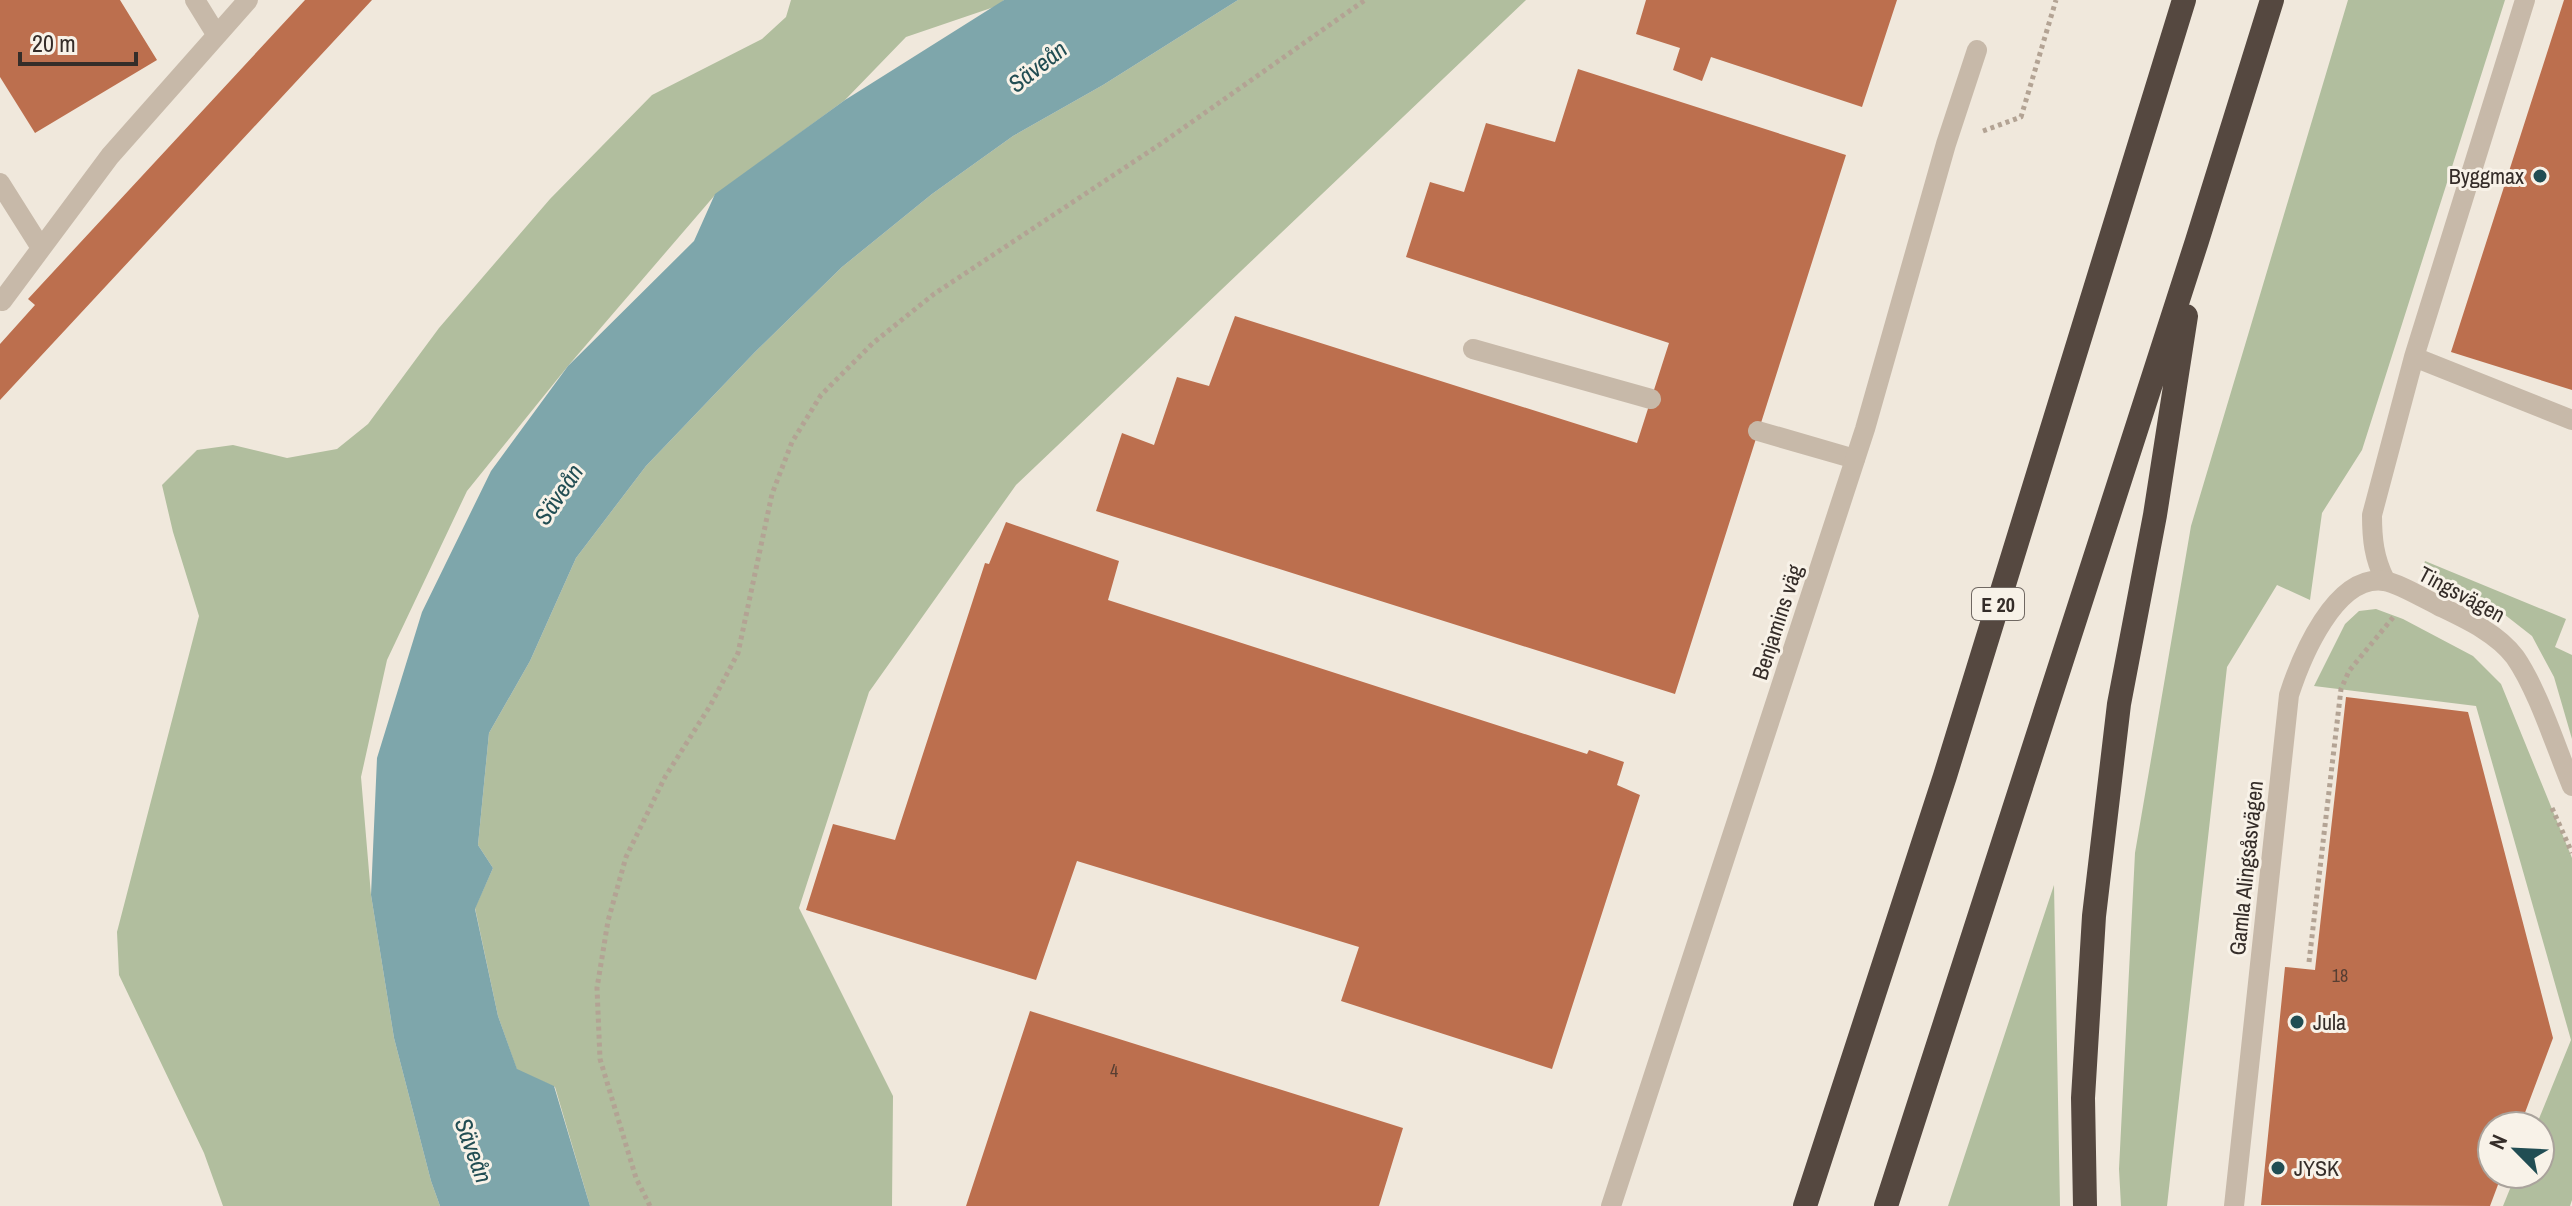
<svg xmlns="http://www.w3.org/2000/svg" width="2572" height="1206" font-family="'Archivo Narrow',sans-serif">
  <rect width="100%" height="100%" fill="#f0e8dc"/>
  <path fill="#b1be9e" d="M791,0H1004L997,6L906,37L845,100L715,195L568,366L467,491L387,660L361,777L371,895L394,1038L431,1181L440,1206H223L204,1153L119,975L117,932L199,616L173,532L162,485L197,450L233,445L287,458L337,449L368,424L439,328L550,199L652,95L762,39L786,17Z
    M1238,0H1526L1016,485L869,692L799,908L893,1096L892,1206H590L555,1087L517,1070L498,1016L475,908L493,868L478,845L489,733L530,661L576,558L646,466L755,352L842,267L932,194L1013,136L1103,85Z
    M2348,0H2505L2362,450L2322,513L2310,600L2277,585L2227,667L2167,1206H2121L2119,1169L2135,853L2191,526Z
    M2425,561L2566,619L2555,647L2572,655V739L2554,677L2532,636L2486,600L2422,571Z
    M2376,609L2403,619L2473,656L2501,684L2572,858V1200L2570,1206H2503L2516,1174H2540V1126H2536L2571,1040L2476,706L2314,686L2345,624L2359,611Z
    M2054,885L2060,1206H1948Z"/>
  <path fill="#7ea6ab" d="M1004,0H1238L1103,85L1013,136L932,194L842,267L755,352L646,466L576,558L530,661L489,733L478,845L493,868L475,909L498,1016L517,1069L554,1086L590,1206H440L431,1181L394,1038L371,895L377,758L422,612L491,471L568,366L694,241L715,194L845,100Z"/>
  <path fill="#bc6f4e" d="M0,0H120L157,60L35,133L0,77Z
    M305,0H372L0,400V344L35,305L28,299Z
    M1646,0H1897L1862,107L1711,57L1702,81L1673,70L1680,48L1636,34Z
    M2564,0H2572V390L2451,352Z
    M1578,69L1846,155L1675,694L1096,511L1122,433L1154,445L1177,377L1209,386L1235,316L1637,443L1669,343L1406,257L1430,182L1464,192L1486,123L1555,142Z
    M1006,522L1119,561L1108,600L1587,754L1589,750L1624,762L1617,785L1640,795L1552,1069L1341,1001L1359,947L1077,861L1036,980L806,910L833,824L895,840L985,563L989,564Z
    M2346,697L2468,712L2553,1038L2520,1126H2492V1174H2502L2490,1206L2261,1205L2285,967L2315,970Z
    M1030,1011L1403,1128L1379,1206H966Z"/>
  <g fill="none" stroke-linecap="round" stroke-linejoin="round">
    <path stroke="#b3a394" stroke-width="5" stroke-dasharray="4 4" stroke-linecap="butt" d="M1983,131L2021,117L2056,0
      M2552,808L2572,853
      M2309,962L2341,689L2349,671L2395,615
      M650,1206L636,1178L600,1059L597,988L608,921L626,857L665,777L710,706L738,653L772,494L792,442L821,395L873,343L934,294L1162,143L1365,0"/>
    <path stroke="#c7b9a9" stroke-width="20" d="M195,0L216,34
      M0,183L41,248
      M2,301L110,156L248,0
      M1473,349L1651,399
      M2414,357L2572,420
      M1758,431L1855,459
      M2385,580C2374,558 2372,539 2372,515L2414,357L2525,0"/>
    <path stroke="#c7b9a9" stroke-width="20" d="M1611,1206L1865,429L1946,144L1977,50
      M2234,1206L2289,695C2301,658 2335,574 2384,581C2396,582 2427,600 2439,606C2466,619 2497,633 2515,657C2538,690 2556,748 2572,786"/>
    <path stroke="#554840" stroke-width="24" d="M1805,1206L1945,776L2184,0
      M1886,1206L2197,241L2272,0
      M2085,1206L2083,1098L2094,916L2119,704L2155,515L2186,316"/>
  </g>
  <g fill="#214d53" stroke="#f8f2e8" stroke-width="3">
    <circle cx="2540" cy="176" r="8"/>
    <circle cx="2297" cy="1022" r="8"/>
    <circle cx="2278" cy="1168" r="8"/>
  </g>
  <g text-anchor="middle" dominant-baseline="central" stroke-width="6" stroke-linejoin="round" paint-order="stroke">
    <g font-size="18" fill="#573e32">
      <text x="2340" y="975">18</text>
      <text x="1114" y="1070">4</text>
    </g>
    <rect fill="#f8f2e8" stroke="#706862" stroke-width="2" x="1972" y="588" width="52" height="32" rx="6"/>
    <g font-size="20" font-weight="bold" fill="#352d29">
      <text x="1998" y="604">E 20</text>
    </g>
    <g font-size="22" fill="#352d29" stroke="#f8f2e8" text-anchor="start">
      <text x="2524" y="176" text-anchor="end">Byggmax</text>
      <text x="2313" y="1022">Jula</text>
      <text x="2294" y="1168">JYSK</text>
    </g>
    <g font-size="22" fill="#352d29" stroke="#f8f2e8">
      <text transform="translate(2462 594) rotate(28)">Tingsvägen</text>
      <text transform="translate(1777 622) rotate(-72)">Benjamins väg</text>
      <text transform="translate(2246 868) rotate(-84)">Gamla Alingsåsvägen</text>
    </g>
    <g font-size="24" font-style="italic" fill="#214d53" stroke="#f8f2e8">
      <text transform="translate(1037 66) rotate(-38)">Säveån</text>
      <text transform="translate(558 494) rotate(-56)">Säveån</text>
      <text transform="translate(474 1150) rotate(70)">Säveån</text>
    </g>
  </g>
  <g transform="translate(2516 1150) rotate(294)"><circle r="38" fill="#f8f2e8" stroke="#aaa39c" stroke-width="2"/>
  <path d="M0-6L14 30L0 20L-14 30Z" fill="#214d53"/>
  <text y="-12" font-size="22" font-weight="bold" text-anchor="middle" fill="#352d29">N</text>
  </g>
  <path d="M20 52v12h116v-12" fill="none" stroke="#352d29" stroke-width="4"/>
  <text x="32" y="52" font-size="24" fill="#352d29" stroke="#f8f2e8" stroke-width="6" paint-order="stroke">20 m</text>
</svg>
